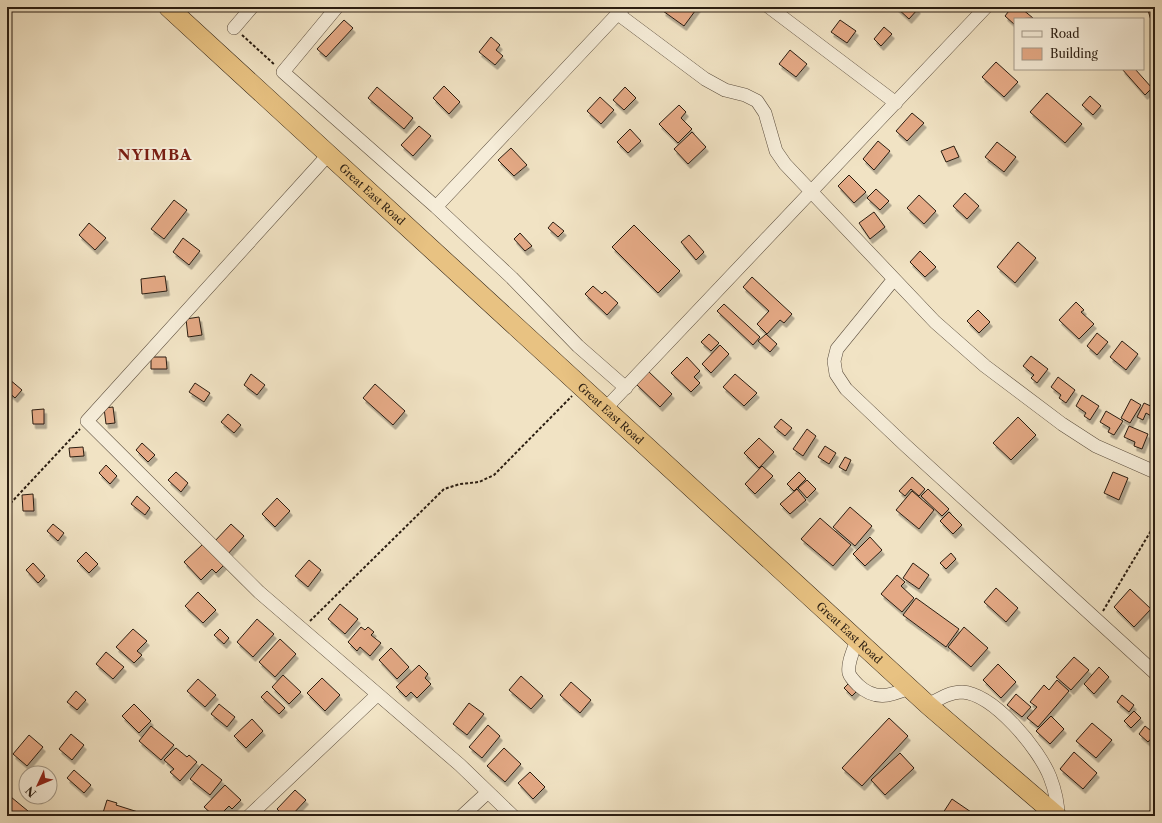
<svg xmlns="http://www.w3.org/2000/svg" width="1162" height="823" font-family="'Libre Caslon Text',serif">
  <defs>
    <filter id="shadow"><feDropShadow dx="2.5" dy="4.5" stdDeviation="0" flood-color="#0004"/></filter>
  </defs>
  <rect width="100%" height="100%" fill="#f1e3c4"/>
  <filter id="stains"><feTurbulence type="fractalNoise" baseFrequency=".005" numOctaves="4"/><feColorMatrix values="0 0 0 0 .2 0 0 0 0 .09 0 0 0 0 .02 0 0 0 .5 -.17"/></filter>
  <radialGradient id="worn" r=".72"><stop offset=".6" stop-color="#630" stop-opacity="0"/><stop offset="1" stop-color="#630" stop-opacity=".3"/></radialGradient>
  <path fill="#e4a985" stroke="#2a1d11" filter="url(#shadow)" d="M666,7H698L684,26L663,11Z
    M896,7H916L918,9L909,19Z
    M1012,7H1023L1022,9L1033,18L1015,19V25L1005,16Z
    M1147,7H1155V27H1153Z
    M344,20L353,28L326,57L317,49Z
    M840,20L856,31L847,43L831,32Z
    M884,27L892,34L881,46L874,39Z
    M491,37L500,45L496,50L503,56L495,65L479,52Z
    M790,50L807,64L796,77L779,64Z
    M996,62L1018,82L1004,97L982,77Z
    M1122,69H1135L1152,88L1145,95Z
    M444,86L460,102L449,114L433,98Z
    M377,87L413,118L404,129L368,98Z
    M625,87L636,98L624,110L613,100Z
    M1047,93L1082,124L1065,143L1030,112Z
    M1090,96L1101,106L1093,115L1082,105Z
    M600,97L614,110L601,124L587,111Z
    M679,105L686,112L681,118L692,129L678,143L659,124Z
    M912,113L924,123L907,141L896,131Z
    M419,126L431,136L413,156L401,145Z
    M630,129L641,141L628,153L617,142Z
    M692,132L706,147L688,164L674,149Z
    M878,141L890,151L874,170L863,159Z
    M997,142L1016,157L1004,172L985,157Z
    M954,146L959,157L946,162L941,151Z
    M511,148L527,165L514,176L498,160Z
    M849,175L866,192L854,203L838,186Z
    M876,189L889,201L880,210L867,198Z
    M965,193L979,206L967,219L953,206Z
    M919,195L936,211L924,224L907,208Z
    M174,200L187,210L164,239L151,229Z
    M874,212L885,227L870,239L859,223Z
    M553,222L564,231L558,237L548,228Z
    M89,223L106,238L95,250L79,235Z
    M634,225L680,271L658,293L612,247Z
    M520,233L532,246L525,251L514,239Z
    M689,235L704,252L696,260L681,242Z
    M183,238L200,251L189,265L173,252Z
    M1018,242L1036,258L1015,283L997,267Z
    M920,251L936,267L925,277L910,262Z
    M165,276L167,291L142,294L141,279Z
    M752,277L792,314L784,323L780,320L767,334L757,324L769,311L743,287Z
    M593,286L602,294L605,291L618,303L607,315L585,294Z
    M1076,302L1084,310L1081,312L1094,324L1079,339L1059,320Z
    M724,304L760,337L753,345L717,311Z
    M978,310L990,322L979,333L967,321Z
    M199,317L202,335L188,337L186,319Z
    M1097,333L1108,342L1097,355L1087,346Z
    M709,334L719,343L711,351L701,342Z
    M766,334L777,344L770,352L758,341Z
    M1122,341L1138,354L1126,370L1110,357Z
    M720,345L729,354L711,373L702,364Z
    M1031,356L1048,369L1037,383L1031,378L1034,375L1023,366Z
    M151,357H166L167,369H151Z
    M687,357L700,371L694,377L700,383L691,392L671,373Z
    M648,371L672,394L660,407L636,384Z
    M251,374L265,385L257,395L244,385Z
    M735,374L757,393L744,406L723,387Z
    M1058,377L1075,390L1066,403L1059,398L1061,395L1051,387Z
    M9,379L22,390L15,398L7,391V382Z
    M195,383L210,393L204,402L189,392Z
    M375,384L405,411L393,425L363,398Z
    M1082,395L1099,406L1090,420L1084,416L1086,413L1076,406Z
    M1131,399L1141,405L1130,423L1121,418Z
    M1144,403L1155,408V414L1153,417L1146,413L1143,420L1137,417Z
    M113,407L115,423L106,424L104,408Z
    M44,409V424H33L32,410Z
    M1106,411L1123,421L1114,435L1108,432L1110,428L1100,422Z
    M228,414L241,425L234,433L221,422Z
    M1018,417L1036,435L1011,460L993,443Z
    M781,419L792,428L785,436L774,427Z
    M1129,426L1148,434L1142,449L1134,446L1135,442L1124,437Z
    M807,429L816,436L803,456L793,449Z
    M759,438L774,452L759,468L744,453Z
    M142,443L155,455L148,462L136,450Z
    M825,446L836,453L829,464L818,457Z
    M83,447L84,456L70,457L69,448Z
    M845,457L851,460L846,471L839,467Z
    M106,465L117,476L110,484L99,473Z
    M762,466L773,476L755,494L745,484Z
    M176,472L188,483L181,492L168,480Z
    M799,472L806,479L794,491L787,484Z
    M1113,472L1128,478L1119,500L1104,493Z
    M912,477L925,489L919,496L911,489L905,496L899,491Z
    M807,480L816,489L807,498L798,488Z
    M797,489L806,500L790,514L780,504Z
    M928,489L949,509L942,516L921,496Z
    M912,491L934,510L919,529L896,510Z
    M33,494L34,511H23L22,495Z
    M137,496L150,508L145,515L131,504Z
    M277,498L290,511L275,527L262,514Z
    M850,507L872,526L855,546L833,527Z
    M949,512L962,525L953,534L940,521Z
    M820,518L851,545L833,566L801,539Z
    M53,524L64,533L58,541L47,531Z
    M231,524L244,536L227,555L213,543Z
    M870,537L882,550L865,566L853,554Z
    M203,544L224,565L216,573L212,569L201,580L184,562Z
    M86,552L98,564L89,573L77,561Z
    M951,553L956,559L946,569L940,563Z
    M309,560L321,570L308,587L295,576Z
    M33,563L45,576L38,583L26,570Z
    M913,563L929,575L919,589L903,578Z
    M897,575L905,582L901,586L914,598L902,612L881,594Z
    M996,588L1018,608L1006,622L984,602Z
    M1130,589L1151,609L1134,627L1114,607Z
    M198,592L216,610L203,623L185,606Z
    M916,598L959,629L946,647L903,615Z
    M340,604L358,619L345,634L328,619Z
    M257,619L274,634L253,657L237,642Z
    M361,627L365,630L368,627L374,632L371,635L381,643L370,656L360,647L357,651L348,642Z
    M964,627L988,648L971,667L948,647Z
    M133,629L147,641L137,651L142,655L134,663L116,647Z
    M220,629L229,638L224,644L214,635Z
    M280,639L296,654L275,677L259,662Z
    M391,648L409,667L397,679L379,660Z
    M106,652L124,667L113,679L96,664Z
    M1074,657L1089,670L1071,690L1056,677Z
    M998,664L1016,682L1001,698L983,680Z
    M419,665L428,674L425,678L431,684L417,698L411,692L406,697L396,687Z
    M1099,667L1109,677L1094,694L1084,684Z
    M283,675L301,692L289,704L272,687Z
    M857,675L865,683L852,696L844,688Z
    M521,676L543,696L531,709L509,690Z
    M322,678L340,695L325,711L307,693Z
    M198,679L216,695L205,707L187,691Z
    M1057,680L1069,691L1038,727L1027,718L1037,707L1030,702L1044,685L1049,690Z
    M571,682L591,700L580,713L560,695Z
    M76,691L86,700L77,710L67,702Z
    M267,691L285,708L279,714L261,697Z
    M1016,694L1031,707L1022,717L1007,705Z
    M1122,695L1134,705L1129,712L1117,702Z
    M469,703L484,714L467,735L453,724Z
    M134,704L151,721L139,733L122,716Z
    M219,704L235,717L227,727L211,714Z
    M1134,711L1141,718L1131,728L1124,721Z
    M1051,716L1064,729L1050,744L1036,731Z
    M889,718L908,736L862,786L842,768Z
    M252,719L263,731L246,748L234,736Z
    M1092,723L1112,740L1096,758L1076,741Z
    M488,725L500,736L482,758L469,747Z
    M151,726L174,745L161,760L139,741Z
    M1145,726L1155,734L1148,742L1139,734Z
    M71,734L84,745L72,760L59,749Z
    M29,735L43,747L27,766L13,754Z
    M176,748L187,757L189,755L197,762L180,781L170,772L174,769L164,760Z
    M504,748L521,764L505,782L487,766Z
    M1074,752L1097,773L1083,789L1060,769Z
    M900,753L914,768L885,795L871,780Z
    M202,764L222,780L210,795L190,779Z
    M74,770L91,785L84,793L67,778Z
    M530,772L545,787L533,799L518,783Z
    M225,785L241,800L232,809L229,806L219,816H214L204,807Z
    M295,790L306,800L291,816H284L277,809Z
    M11,797L28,811L24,816H7V801Z
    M952,799L971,812L968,816H941Z
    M107,800L117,803L116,805L138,812L136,816H102Z
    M1155,804V816H1146Z"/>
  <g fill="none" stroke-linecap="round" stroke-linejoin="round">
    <g stroke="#5c4e3e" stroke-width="14">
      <path id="minor" d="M337,7L283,72L436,207L512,278L578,346L626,388
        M769,7L896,103
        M618,14L705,79L725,90L745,95L757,101L765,113L776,151L785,164L935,322L985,366L1062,424L1096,446L1155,472
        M234,28L252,7
        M328,155L87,421L259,592L460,765L513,816
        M436,207L624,7
        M894,279L837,349L834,361L836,374L846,389L905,445L1155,673
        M605,409L986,7
        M857,640C854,649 847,663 849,673C850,677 855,682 858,685C875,701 890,696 909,688
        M928,705C939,699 949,692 962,692C994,694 1039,749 1050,777C1055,790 1058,803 1058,816
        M249,816L377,695
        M462,816L488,792"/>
    </g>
    <g stroke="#2a1d11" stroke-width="20">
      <g id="highway">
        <path id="s1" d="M168,7L928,705L1057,816"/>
      </g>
    </g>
    <path stroke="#2a1d11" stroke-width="2" stroke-dasharray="3 2" stroke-linecap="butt" d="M242,35L275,65
      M7,507L80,429
      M1103,611L1155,524
      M310,621L444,489L460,484L479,482L494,475L572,396"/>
    <use href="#minor" stroke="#f6edd9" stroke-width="13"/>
    <use href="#highway" stroke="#e8c282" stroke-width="19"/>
  </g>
  <g text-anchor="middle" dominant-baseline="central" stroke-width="4" stroke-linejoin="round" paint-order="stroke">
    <g font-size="11" fill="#2a1d11" stroke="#f6edd9">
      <text stroke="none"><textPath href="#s1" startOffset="277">Great East Road</textPath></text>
      <text stroke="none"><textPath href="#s1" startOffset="601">Great East Road</textPath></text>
      <text stroke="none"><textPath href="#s1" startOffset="925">Great East Road</textPath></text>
    </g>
    <g font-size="15" font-weight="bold" letter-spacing="1" fill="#7a1f14" stroke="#f6edd9">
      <text x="155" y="154">NYIMBA</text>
    </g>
  </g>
  <rect width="1162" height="823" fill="none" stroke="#f1e3c4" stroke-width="24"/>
  <rect x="8" y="8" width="1146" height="807" fill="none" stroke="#2a1d11" stroke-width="2"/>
  <rect x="12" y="12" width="1138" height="799" fill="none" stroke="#2a1d11"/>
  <rect x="1014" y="18" width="130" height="52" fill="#f6edd9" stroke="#a49a89"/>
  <rect x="1022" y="31" width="20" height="6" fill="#f6edd9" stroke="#a49a89"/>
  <text x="1050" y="38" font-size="12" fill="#2a1d11">Road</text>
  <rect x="1022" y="48" width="20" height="12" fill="#e4a985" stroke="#a49a89"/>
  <text x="1050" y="58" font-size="12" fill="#2a1d11">Building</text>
  <g transform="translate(38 785) rotate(226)"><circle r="19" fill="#f6edd9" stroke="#a49a89"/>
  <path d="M0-3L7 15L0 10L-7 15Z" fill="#8f2418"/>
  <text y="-6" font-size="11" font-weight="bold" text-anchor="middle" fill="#2a1d11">N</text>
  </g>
  <rect width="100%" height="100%" filter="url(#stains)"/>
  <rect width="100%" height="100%" fill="url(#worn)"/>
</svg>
